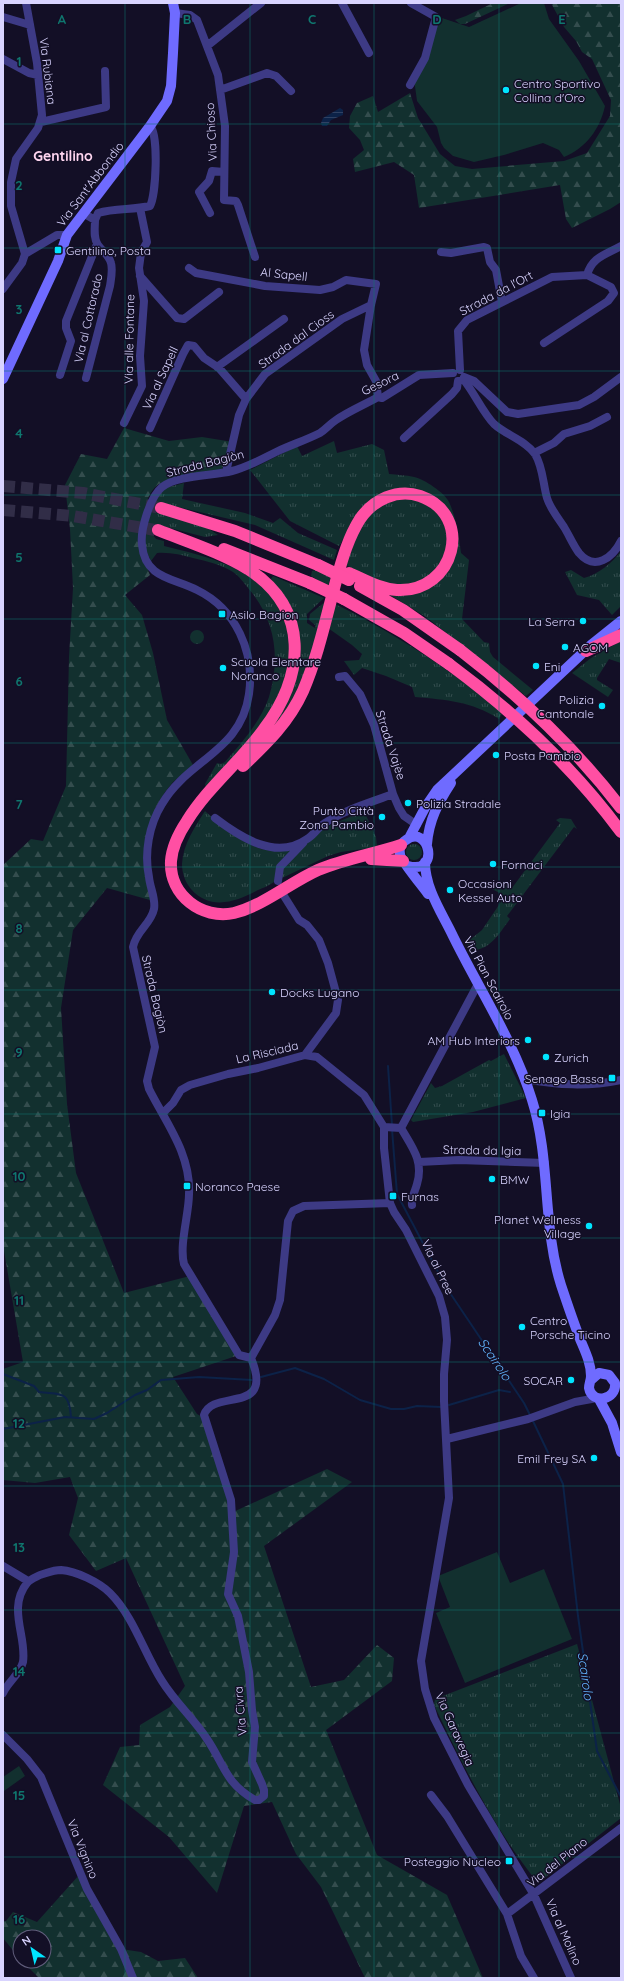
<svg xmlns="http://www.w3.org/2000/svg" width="624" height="1981" font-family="Quicksand,sans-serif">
  <defs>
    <pattern id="grass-tufts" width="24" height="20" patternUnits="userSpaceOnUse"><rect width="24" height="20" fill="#12302f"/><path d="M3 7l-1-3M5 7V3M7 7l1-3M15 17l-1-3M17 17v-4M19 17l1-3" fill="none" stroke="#344d4e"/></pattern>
    <pattern id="forest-firs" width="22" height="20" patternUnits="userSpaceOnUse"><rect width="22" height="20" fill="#12302f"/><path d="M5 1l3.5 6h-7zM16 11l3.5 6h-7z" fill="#344d4e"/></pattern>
    <pattern id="water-rules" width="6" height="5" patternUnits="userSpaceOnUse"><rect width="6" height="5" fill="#0c2248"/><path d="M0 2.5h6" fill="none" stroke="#2f4163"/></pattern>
  </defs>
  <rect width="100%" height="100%" fill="#130f26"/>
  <path fill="url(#grass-tufts)" d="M334,441L337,453L372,444L384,450L389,474C397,475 406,475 414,477C424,479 445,493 449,502C456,517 459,537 461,553L469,560L462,619L484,642L489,643L490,652L493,657L533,690L526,696L426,617L385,592L440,579L451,523L412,490L357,516L339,546L290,521L250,470L297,446L302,456Z
    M184,483L182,499L245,513L273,523L280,518L298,533L337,550L334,560L255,525L174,506L218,535L205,537L162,526L154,529L153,535L156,539L164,541V546C218,559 283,575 289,642C290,658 288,677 281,692C262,729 233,757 206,788L205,784L217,763L221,764L225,762C242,742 260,723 269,697C281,657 275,619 248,588C244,583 239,576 233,572C222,565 207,561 193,558C181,555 170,552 157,553L151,561L145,548V534L154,502L165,488Z
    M407,498C414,500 422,502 428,505C450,518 454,555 434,572C430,577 416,583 410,585C390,589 362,574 346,565L361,525L380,504Z
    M621,551V606L612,615L599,600L577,595L565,572L571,570L584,578C599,574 612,563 621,551Z
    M316,570L331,576L328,586L311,576L312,571Z
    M273,576L324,598L307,614V623L315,628V625L309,620L310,614L326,601L306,671L289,708L267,734L284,707L295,681L283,597L271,579Z
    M335,604C378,625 419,650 458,678C474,689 489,700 502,714L499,719C471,701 447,700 415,697L412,687L386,676L362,668L354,675L344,661L359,660L362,654L352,645L328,628Z
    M190 637a7 7 0 1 1 14 0a7 7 0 1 1-14 0Z
    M621,641V663L609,659L597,678V680L613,690L608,697L572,673L591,658Z
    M205,811C216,821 252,850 267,850C277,851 287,848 297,846C292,855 282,876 274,882C270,885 263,888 258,890C237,902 210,911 191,889C185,882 182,873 182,864C183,844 195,827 205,811Z
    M364,811L376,837L377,847L341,852L328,856L280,879L282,869L321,829Z
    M560,818L571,819L577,829L574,827L507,916L510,919C501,931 488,954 470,949L466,943L482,930L505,896L483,884L484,881L503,890L507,885L512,888L560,823L556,820Z
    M406 852a8 8 0 1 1 16 0a8 8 0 1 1-16 0Z
    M504,1054L526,1098L473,1112L413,1122L411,1120L431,1083L435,1088L442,1086L489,1060L491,1061Z
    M577,1644L621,1808V1818L538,1883C494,1829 464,1767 434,1705L435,1699Z"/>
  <path fill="url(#forest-firs)" d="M493,3H510L465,24H460L455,20L466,16Z
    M551,3H621V202L610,209L572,228L566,219L560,185L419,208L414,175L394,162L355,172L353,159L364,150L360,140L349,128L350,116L357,103L373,96L378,112L410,93L418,118L440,154L455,166L472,169L564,161L587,153L610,116L611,100L592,59L582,52L576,41L564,27Z
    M124,428L169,441L202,437L233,442L222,469C206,473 175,477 161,483C136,495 141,555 150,575L125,595L142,615L153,653L167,720L193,765L173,782L165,792L156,807L147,832L150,900L107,888L73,930L61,1008L67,1104L76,1173L124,1293L190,1276L239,1355L173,1377L197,1414L204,1418L231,1513L327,1469L352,1482L264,1546L311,1687L344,1680L377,1645L394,1658L392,1681L326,1730L377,1855L447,1895L483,1978H365L321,1887L296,1854L272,1802L244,1806L217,1893L169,1837L103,1785L120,1747L139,1745L140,1725L170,1707L185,1686L126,1558L96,1571L69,1535L78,1498L70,1477L35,1483L3,1480V1369L23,1362L3,1245V865L31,839L43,841L66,786L69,657L73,588L70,529L65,485L81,454L107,459Z
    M80,1874L121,1949L141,1952L158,1961L185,1958L198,1978H39L22,1961H44V1937H20V1959L3,1938V1921H6L13,1912L37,1922Z"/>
  <path fill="#12302f" d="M521,3H544L549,19L579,61L605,106C600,129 586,148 564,157L559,150L543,143L504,155L474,162L453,156L444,148L441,143L437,127L417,101L414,79L439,17L469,27Z
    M497,1552L510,1583L544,1569L572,1639L465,1683L436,1613L450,1607L438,1576Z
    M19,1766L25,1776L4,1791L3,1777Z"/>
  <path fill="url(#water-rules)" d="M340,108L343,110V115L331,120L327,126H322L321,123L323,118Z"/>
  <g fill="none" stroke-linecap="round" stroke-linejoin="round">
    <path stroke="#0c2248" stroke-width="2" d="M388,1066L392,1125
      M392,1129L397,1194L446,1287L524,1403L530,1415
      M3,1374L34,1386L39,1392C61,1395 69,1390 71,1417
      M261,1377L295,1368L324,1379L360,1400L391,1409H404L417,1406L441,1407
      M449,1405L499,1390L510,1392
      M532,1419L563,1484L578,1616L597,1751L621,1797
      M3,1429L65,1417L94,1419L107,1413L135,1395L147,1390L161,1380L199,1377L252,1380"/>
    <path stroke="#312d47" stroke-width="12" stroke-dasharray="12 6" stroke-linecap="butt" d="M3,486L83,493L161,508
      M3,510L73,516L155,530"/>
    <path stroke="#3d3a85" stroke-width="8" d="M342,3L369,53
      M175,13L190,15L197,20L218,75L225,126L224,200L236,201L238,205L255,257
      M3,17L30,25
      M207,46L261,3
      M3,59L29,73L38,75
      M410,85L425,58L436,17L411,3
      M220,90L267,73L276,76L291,91
      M41,122L106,107L105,71
      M83,213L95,220L98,213C115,208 133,210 150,206C156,195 159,134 150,126
      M210,213L199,192L209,181L212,171L224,172
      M441,252L451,253L484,247L487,248L490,262L496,270L502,302
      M25,254L11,206V182L16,159L38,128L42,115L37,63L26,3
      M189,268L196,273L265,286L320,290L333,287L346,280L376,284L371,305L364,350L367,365L376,381L378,397
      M587,275C592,257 605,255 621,246
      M140,276L177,318L184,319L219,292
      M3,289L22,263L25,254L57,235H67
      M217,367L284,319
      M460,370L458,331L467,320L552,277L587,275L611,287L614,293L608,301L544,343
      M60,375L71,341L66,328V321L97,244
      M464,377L474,381L507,412L518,414L579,405L594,397L621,377
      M86,378L110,286C111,279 113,270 111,263C109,255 102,251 98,245C93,238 95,228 95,220
      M463,379C474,392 483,413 494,424C506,435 525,440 535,454C543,467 543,484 547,498C550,508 558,518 564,527C569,535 573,545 579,553C595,572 613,557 621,541
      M124,423L142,386L140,356L144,301L139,268L141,253L147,242L140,208
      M150,428L183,354L188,345L194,346L204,358L219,368L246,399
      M404,438L452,394L457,388L458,381
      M534,453L554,443L564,434L590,426L607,417
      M226,472L239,415L246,399L265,374L342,319L371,305
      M339,677L345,676L360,694L374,725L393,794L399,808L404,816L417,825
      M215,818C240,837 276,861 307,839C314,835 318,827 325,823C344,810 372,802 393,794
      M278,881L280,867L303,843
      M284,896L299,920L307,925L319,940L328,963L338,1000L336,1013L305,1055
      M524,1079C559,1085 586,1087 621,1080
      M163,1113L173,1103L181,1090L190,1085L228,1074L258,1068L305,1055L317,1057L364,1095L384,1127
      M384,1127V1148L390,1203L394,1212L406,1230L439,1296L445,1317L447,1340L444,1374V1401L449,1498L421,1661L425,1689L434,1718L468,1785L534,1895L571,1978
      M384,1127L401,1128
      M401,1128L478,984
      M401,1128C412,1147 424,1161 417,1184C415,1192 411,1197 412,1205
      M419,1162L459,1160L545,1163
      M251,1358L239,1355L184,1264C179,1245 189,1214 189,1194C191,1154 166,1123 149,1089L147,1081L155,1047L133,947C136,931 151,924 154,909C156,899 150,888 149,877C144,853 149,825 162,804C188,759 241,752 249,694C255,652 236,609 197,590C174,578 145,579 142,545C140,530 150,497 162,487C178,475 212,476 232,471C248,467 262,459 276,452C291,445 306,440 320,433C326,429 330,424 336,420C349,411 364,405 378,397L382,398L419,375L453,373
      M251,1358L275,1315L280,1300L288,1221L293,1211L304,1206L390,1203
      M447,1439L528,1419L575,1402L597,1398
      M3,1566L28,1581
      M3,1693C8,1682 20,1674 23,1662C27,1637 7,1608 27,1583C30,1579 36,1577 40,1575C47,1573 53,1570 61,1570C76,1571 99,1582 110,1593C134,1617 144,1653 162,1681C175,1702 194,1719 207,1739C224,1764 225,1783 255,1800H259L264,1796V1790L262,1784L252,1762L255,1727L252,1710L249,1672L238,1616L228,1594L234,1552L231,1500L204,1415C213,1388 275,1416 251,1358
      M3,1735L27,1759L41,1777L87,1889L121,1949L133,1978
      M431,1795L447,1816L507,1914L521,1956L534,1978
      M507,1914L621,1828"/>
    <path stroke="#6f6bff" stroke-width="10" d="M3,379L58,261L67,235L150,126L167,101L171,86L173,53L175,13L173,3
      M409,838L426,806L437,790L591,645L621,621
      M427,844C429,820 438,803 451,783
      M425,862C425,887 440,910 451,932C478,988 514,1041 532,1100C551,1160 542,1225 561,1285C567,1303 573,1321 580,1339C585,1351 591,1363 591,1376C591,1380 589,1384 589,1388C592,1405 617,1400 615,1383L609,1375L599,1373L591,1380
      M408,866C441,875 429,823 406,840C401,843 399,849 400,854C400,859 423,887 428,894
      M599,1399L612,1423L621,1452"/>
    <path stroke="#ff4fa3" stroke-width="12" d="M161,508L235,531L318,565
      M158,530C188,542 220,552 248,569C310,609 305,675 264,729C241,761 208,787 187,821C179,833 172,847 171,861C169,895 202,920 234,913C263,906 291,882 318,870C344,859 374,854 401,845
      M224,549L310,583
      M360,586L403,610L460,650
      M344,599L404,633L449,664
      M586,651L621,635
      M243,766C267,743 289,722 303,691C318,656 326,618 336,581C342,560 348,538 360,519C373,500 397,488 420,496C475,515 455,593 397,590C380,589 365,580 349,573
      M371,859L403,861"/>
    <path stroke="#ff4fa3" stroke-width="12" d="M318,565L349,580
      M310,583L344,599
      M460,650C520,696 575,748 621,808
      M449,664C514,712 573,767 621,832"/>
  </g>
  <path fill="none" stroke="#0f766e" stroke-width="1" stroke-opacity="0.55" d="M125,3V1978M250,3V1978M374,3V1978M499,3V1978M3,124H621M3,248H621M3,371H621M3,495H621M3,619H621M3,743H621M3,867H621M3,990H621M3,1114H621M3,1238H621M3,1362H621M3,1486H621M3,1610H621M3,1733H621M3,1857H621"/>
  <g fill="#00e5ff" stroke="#130f26" stroke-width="1.5">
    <circle cx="506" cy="90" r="4"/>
    <rect x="54" y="246" width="8" height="8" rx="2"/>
    <rect x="218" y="610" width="8" height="8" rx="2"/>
    <circle cx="583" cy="621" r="4"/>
    <circle cx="565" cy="647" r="4"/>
    <circle cx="536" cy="666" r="4"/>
    <circle cx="223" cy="668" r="4"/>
    <circle cx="602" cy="706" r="4"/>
    <circle cx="496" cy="755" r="4"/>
    <circle cx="408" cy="803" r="4"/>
    <circle cx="382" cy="817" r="4"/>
    <circle cx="493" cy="864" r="4"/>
    <circle cx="450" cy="890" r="4"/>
    <circle cx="272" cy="992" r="4"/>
    <circle cx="528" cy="1040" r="4"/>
    <circle cx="546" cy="1057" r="4"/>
    <rect x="608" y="1074" width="8" height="8" rx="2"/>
    <rect x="538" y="1109" width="8" height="8" rx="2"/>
    <circle cx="492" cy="1179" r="4"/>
    <rect x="183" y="1182" width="8" height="8" rx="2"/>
    <rect x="389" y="1192" width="8" height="8" rx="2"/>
    <circle cx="589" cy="1226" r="4"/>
    <circle cx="522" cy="1327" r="4"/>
    <circle cx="571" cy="1380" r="4"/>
    <circle cx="594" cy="1458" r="4"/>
    <rect x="505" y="1857" width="8" height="8" rx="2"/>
  </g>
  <g text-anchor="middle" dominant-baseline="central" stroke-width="3" stroke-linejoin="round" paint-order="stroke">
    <g font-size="12" fill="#d9d4ff" stroke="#130f26">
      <text transform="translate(48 71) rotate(83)">Via Rubiana</text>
      <text transform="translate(211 132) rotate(-93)">Via Chioso</text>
      <text transform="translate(90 184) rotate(-53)">Via Sant'Abbondio</text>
      <text transform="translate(284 274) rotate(6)">Al Sapell</text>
      <text transform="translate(496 293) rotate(-28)">Strada da l'Ort</text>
      <text transform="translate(88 318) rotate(-77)">Via al Cottorado</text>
      <text transform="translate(129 339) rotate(-89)">Via alle Fontane</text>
      <text transform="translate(296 339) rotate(-36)">Strada dal Cioss</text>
      <text transform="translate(160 378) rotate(-65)">Via al Sapell</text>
      <text transform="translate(380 383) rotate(-26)">Gesora</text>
      <text transform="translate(205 463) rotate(-14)">Strada Bagiòn</text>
      <text transform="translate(391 745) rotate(72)">Strada Vajèe</text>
      <text transform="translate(489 978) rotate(62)">Via Pian Scairolo</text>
      <text transform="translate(155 994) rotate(77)">Strada Bagiòn</text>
      <text transform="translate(267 1052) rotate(-13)">La Risciada</text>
      <text transform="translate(482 1150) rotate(1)">Strada da Igia</text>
      <text transform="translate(438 1267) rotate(64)">Via ai Pree</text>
      <text transform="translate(240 1711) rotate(-95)">Via Civra</text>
      <text transform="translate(455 1729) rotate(66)">Via Garavegia</text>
      <text transform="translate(83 1849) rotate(68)">Via Vignino</text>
      <text transform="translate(557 1862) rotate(-38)">Via del Piano</text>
      <text transform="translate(564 1932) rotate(66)">Via al Molino</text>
    </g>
    <g font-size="12" fill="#d9d4ff" stroke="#130f26" text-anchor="start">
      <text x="514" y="83">Centro Sportivo<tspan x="514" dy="14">Collina d'Oro</tspan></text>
      <text x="66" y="250">Gentilino, Posta</text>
      <text x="230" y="614">Asilo Bagion</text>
      <text x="575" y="621" text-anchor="end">La Serra</text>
      <text x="573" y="647">AGOM</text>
      <text x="231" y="661">Scuola Elemtare<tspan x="231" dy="14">Noranco</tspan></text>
      <text x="544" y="666">Eni</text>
      <text x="594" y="699" text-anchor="end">Polizia<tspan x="594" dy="14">Cantonale</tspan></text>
      <text x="504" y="755">Posta Pambio</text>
      <text x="416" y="803">Polizia Stradale</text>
      <text x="374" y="810" text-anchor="end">Punto Città<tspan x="374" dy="14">Zona Pambio</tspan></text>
      <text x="501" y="864">Fornaci</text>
      <text x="458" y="883">Occasioni<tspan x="458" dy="14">Kessel Auto</tspan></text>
      <text x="280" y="992">Docks Lugano</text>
      <text x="520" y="1040" text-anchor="end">AM Hub Interiors</text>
      <text x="554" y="1057">Zurich</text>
      <text x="604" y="1078" text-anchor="end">Senago Bassa</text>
      <text x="550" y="1113">Igia</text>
      <text x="500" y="1179">BMW</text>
      <text x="195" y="1186">Noranco Paese</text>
      <text x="401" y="1196">Furnas</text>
      <text x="581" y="1219" text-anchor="end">Planet Wellness<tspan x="581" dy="14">Village</tspan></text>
      <text x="530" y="1320">Centro<tspan x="530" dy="14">Porsche Ticino</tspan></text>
      <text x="563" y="1380" text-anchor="end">SOCAR</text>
      <text x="586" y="1458" text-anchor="end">Emil Frey SA</text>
      <text x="501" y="1861" text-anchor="end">Posteggio Nucleo</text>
    </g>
    <g font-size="13" font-style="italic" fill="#62b6ff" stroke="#130f26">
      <text transform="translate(495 1359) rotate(56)">Scairolo</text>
      <text transform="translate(586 1676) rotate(82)">Scairolo</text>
    </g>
    <g font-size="14" font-weight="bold" fill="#ffd6f0" stroke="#130f26">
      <text x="63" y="156">Gentilino</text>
    </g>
  </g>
  <g font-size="13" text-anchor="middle" font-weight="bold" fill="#0f766e" stroke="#130f26" stroke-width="3" stroke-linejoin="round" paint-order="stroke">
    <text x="62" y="24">A</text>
    <text x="187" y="24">B</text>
    <text x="312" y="24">C</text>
    <text x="437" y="24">D</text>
    <text x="562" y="24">E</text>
    <text x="19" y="66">1</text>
    <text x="19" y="190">2</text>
    <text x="19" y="314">3</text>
    <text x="19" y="438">4</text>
    <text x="19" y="562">5</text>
    <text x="19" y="686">6</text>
    <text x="19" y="809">7</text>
    <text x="19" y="933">8</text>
    <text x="19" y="1057">9</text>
    <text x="19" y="1181">10</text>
    <text x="19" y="1305">11</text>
    <text x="19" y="1428">12</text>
    <text x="19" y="1552">13</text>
    <text x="19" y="1676">14</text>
    <text x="19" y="1800">15</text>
    <text x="19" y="1924">16</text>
  </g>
  <rect width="624" height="1981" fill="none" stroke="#d9d4ff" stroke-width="8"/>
  <g transform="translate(32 1949) rotate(326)"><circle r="19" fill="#130f26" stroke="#625e7d"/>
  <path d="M0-3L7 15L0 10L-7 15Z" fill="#00e5ff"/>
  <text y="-6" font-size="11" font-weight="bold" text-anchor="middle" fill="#d9d4ff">N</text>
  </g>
</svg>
